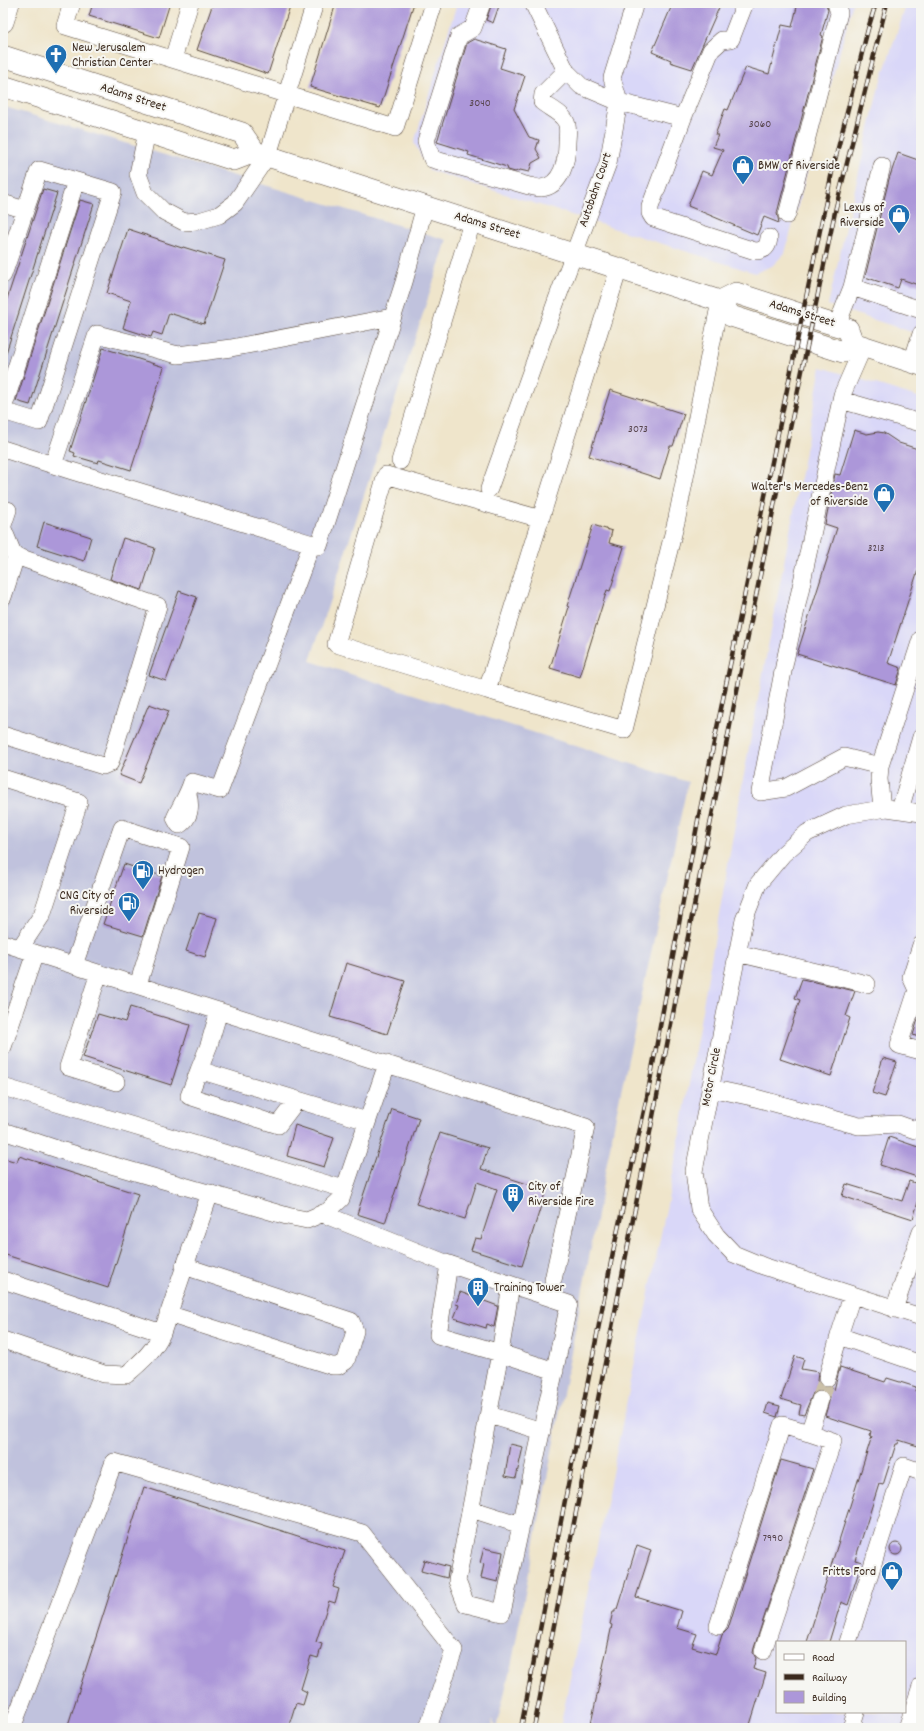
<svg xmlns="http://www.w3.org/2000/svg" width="924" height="1731" font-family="Dekko,sans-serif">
  <rect width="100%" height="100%" fill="#f6f6f2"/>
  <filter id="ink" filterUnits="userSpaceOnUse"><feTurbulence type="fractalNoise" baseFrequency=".025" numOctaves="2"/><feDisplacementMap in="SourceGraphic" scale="8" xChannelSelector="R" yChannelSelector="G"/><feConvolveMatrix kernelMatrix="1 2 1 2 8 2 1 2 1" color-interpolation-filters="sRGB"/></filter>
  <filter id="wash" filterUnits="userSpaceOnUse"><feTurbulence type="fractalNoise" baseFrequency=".012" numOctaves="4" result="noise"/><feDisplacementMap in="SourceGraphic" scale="16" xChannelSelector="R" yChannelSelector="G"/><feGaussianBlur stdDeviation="0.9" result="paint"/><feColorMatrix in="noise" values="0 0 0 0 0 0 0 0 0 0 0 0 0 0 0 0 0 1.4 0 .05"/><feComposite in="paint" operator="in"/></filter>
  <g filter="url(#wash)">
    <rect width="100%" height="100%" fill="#efe5cb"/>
    <path fill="#d9d7f8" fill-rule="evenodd" d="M457,3H853L785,253L772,266L755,273L429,170L414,143Z
      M907,3H921V335L828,305L879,86Z
      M821,367L921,398V1728H560L671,1185L746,763ZM777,1642H905V1712H777Z"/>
    <path fill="#c0c2dd" d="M5,107L447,240L310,661L688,782L617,1110L512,1662L496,1728L492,1719L493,1728H3V113Z"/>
    <g id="blocks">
      <path fill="#ac97d9" d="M93,3H170L159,38L89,16Z
        M213,3H291L268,74L197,50Z
        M336,3H414L380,108L310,87Z
        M492,3H500L493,23L486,20Z
        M673,3H721L692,69L670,62L671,60L652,52Z
        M798,3H822L826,4L828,10L821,35L823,36L777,213L779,223L764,217L757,235L688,206L702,171L712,175L723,150L713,147L718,135H715L725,109L728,110L746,67L769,74L782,25L792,27Z
        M474,39L506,49L500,68L525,76L514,109L529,137L539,140L536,149L541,158L532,163L529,172L520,170L515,172L508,170L507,167L468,155L469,152L437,142L467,43Z
        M898,153L921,161V286L901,279L898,288L865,277L889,179Z
        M43,189L57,193L5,356L3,355V311Z
        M80,200L94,204L30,405L16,401Z
        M128,229L158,239V240L182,248L183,247L225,260L204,324L169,313L162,335L153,332L151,337L123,328L131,301L107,293Z
        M103,348L164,367L131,470L99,460L98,463L74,456L75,453L70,451Z
        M610,390L684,414L673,446H670L660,479L589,456Z
        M854,430L867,434L878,432L884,433L899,443L921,450V571L918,570L888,663L901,668L896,685L797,654L837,528L825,524L835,474L840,475Z
        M44,522L91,537L84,561L37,546Z
        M593,525L612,531L609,543L624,547L610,591L607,590L580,677L550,668L569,607L567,606Z
        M123,538L155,548L142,590L110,579Z
        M179,591L197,597L166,681L149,675Z
        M149,704L169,711L139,783L119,775Z
        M124,864L162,876L143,936L103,924Z
        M199,913L217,918L205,957L186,951Z
        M346,963L405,981L387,1034L330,1017Z
        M802,979L855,991L846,1016L850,1018L831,1076L780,1059L800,1000L795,998Z
        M130,1007L190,1025L171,1085L83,1057L98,1014L125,1022Z
        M921,1010V1038L913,1035Z
        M883,1058L897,1062L885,1097L872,1093Z
        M392,1109L419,1118L385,1223L357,1214Z
        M295,1125L334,1138L324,1167L287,1156Z
        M440,1133L488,1148L481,1169L546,1190L522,1266L471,1250L475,1238L481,1239L497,1189L477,1182L465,1219L416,1204Z
        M889,1137L921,1148V1166L917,1177L880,1165Z
        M19,1156L138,1194L108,1288L3,1254V1158L17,1162Z
        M909,1181L921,1185V1192L913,1219L842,1196L846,1184L902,1201Z
        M460,1292L498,1306L494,1327L487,1324L486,1328L454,1318L459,1305L456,1304Z
        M795,1356L804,1359L801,1369L818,1372L817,1381L824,1387H831L834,1390L840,1367L885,1382L887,1378L916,1387L915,1391L921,1393V1447L899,1440L898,1444H896L883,1485L879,1484L855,1560L862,1562L848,1605L841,1602L829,1642H807L872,1436L870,1435L871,1431L825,1416L830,1398L828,1394L824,1391L818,1390L813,1393L804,1415L799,1414L801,1405L781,1399Z
        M768,1403L780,1406L777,1417L765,1413Z
        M510,1444L523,1447L516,1478L505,1476Z
        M781,1460L813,1469L754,1648L753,1653L756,1658L753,1669L766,1673L749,1728H590L612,1625L610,1624L613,1612H615V1609H617L637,1545L651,1550L636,1597L682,1611L677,1628L697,1634L692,1647L716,1654L722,1635L728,1629Z
        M144,1487L345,1551L333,1587L339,1589L335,1603L329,1601L316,1642L322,1644L318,1658L311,1656L301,1689L307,1692L303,1705L296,1703L288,1728H67Z
        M890 1549a6 6 0 1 1 12 0a6 6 0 1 1-12 0Z
        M484,1548L503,1552L498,1582L481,1578L484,1564L480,1563Z
        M424,1560L449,1567L447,1578L421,1571Z"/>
    </g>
  </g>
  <g filter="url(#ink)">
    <use href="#blocks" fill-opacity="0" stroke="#564638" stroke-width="1"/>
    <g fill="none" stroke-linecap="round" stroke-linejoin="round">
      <path stroke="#cbc0a8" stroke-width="17" stroke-dasharray="17 8" stroke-linecap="butt" d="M820,1400L827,1378"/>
      <g stroke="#564638" stroke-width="18">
        <path id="minor" d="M72,3L65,26L395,128L434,3
          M482,3L473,28L459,36L426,141L432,159L529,186C532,186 537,188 541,188C562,186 567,160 567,143C567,137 569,128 566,122C562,113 549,108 542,102L543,94L566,71L533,3
          M173,59L190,3
          M566,71L581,86L619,102L683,118L650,207V213L653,218L755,251C764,251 768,247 769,238
          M683,118L711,50L722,40L731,39L745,3
          M147,132L138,174L145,193L163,211L184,222L199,221L219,215L235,203L268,155L315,3
          M3,203L25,210
          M787,215L839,13L836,3
          M619,268L487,690L624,730L677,518L720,301
          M3,275L39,170L113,192L39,422L3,411
          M852,287L882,166
          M837,325L852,287L921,310
          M863,347L842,395L785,661L760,792L786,788L844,757L880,766
          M912,362L921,334
          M841,400L921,423
          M3,409L76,181
          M3,449L72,471L319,546L404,282L425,206
          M400,461L472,222
          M53,465L97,334L178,355L231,348L392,317
          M489,489L557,299L608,163L619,102L612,78L635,3
          M3,509L8,510L3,525
          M3,529L12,551L16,556L158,606L110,763L103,766L3,735
          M3,597L16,556
          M487,690L336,644L386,475L541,519
          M3,778L79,802L42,915L20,948
          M188,794C191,806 190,818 179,825L175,818C181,805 188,795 192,782L220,790L312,543
          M882,809L879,779L880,766L921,639
          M900,810L921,737
          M921,813L887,808L846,815L807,833L783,854L758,884L744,920L694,1171L699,1209L716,1235L734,1254L763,1266L921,1317
          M3,943L586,1127L553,1280
          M737,953L867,984
          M74,965L122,828L181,847L138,985
          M99,973L68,1067L116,1082
          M917,990L911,977L921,945
          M921,991L917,990L899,1045L921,1051
          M219,1011L209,1045L199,1070L367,1121
          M3,1047L35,953
          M199,1070L189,1096L278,1125L297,1100
          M3,1087L344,1189
          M710,1088L752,1097L859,1126L898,1124L915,1130L921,1126
          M3,1131L63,1151L287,1216L307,1220L328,1211L341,1199L387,1064
          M323,1214L443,1262L569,1304L502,1613L466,1604L457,1581L500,1353L555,1371
          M449,1264L438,1335L500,1353L511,1285
          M3,1280L162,1333L210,1193
          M852,1296L839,1336L921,1364
          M894,1309L921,1232
          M168,1314L332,1366H338L346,1361L355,1331L351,1321L184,1266
          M3,1340L104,1374L126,1375C141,1362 154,1351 162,1333
          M827,1378L839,1336
          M489,1415L542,1431
          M471,1509L521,1525
          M718,1626L782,1425L809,1433L820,1400
          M848,1642L904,1466L921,1472
          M763,1651L833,1441L809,1433
          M12,1728L114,1462L362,1533L454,1650L428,1728
          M851,1728L856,1712
          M907,1728L921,1686"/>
      </g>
      <g stroke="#564638" stroke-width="22">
        <path id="major" d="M3,22L9,3
          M3,56L242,133L255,152L720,301L731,316L843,352L853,343
          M3,86L234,160L255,152
          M720,301L736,293L803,315L848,329L853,343
          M853,343L921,365"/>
      </g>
      <use href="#minor" stroke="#fff" stroke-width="17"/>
      <use href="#major" stroke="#fff" stroke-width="21"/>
      <g stroke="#3b2a1e" stroke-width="4.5">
        <path id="rail" d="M521,1728L613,1252L647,1097L699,815L832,172L868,29L876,3
          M534,1728L701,870L776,496L836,207L887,3"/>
      </g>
      <use href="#rail" stroke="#f6f6f2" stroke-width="3" stroke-dasharray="9" stroke-linecap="butt"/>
    </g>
  </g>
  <defs>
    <g id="church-pin" transform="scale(1.15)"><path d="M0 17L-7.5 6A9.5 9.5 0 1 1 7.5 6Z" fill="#1f6fb2" stroke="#f6f6f2"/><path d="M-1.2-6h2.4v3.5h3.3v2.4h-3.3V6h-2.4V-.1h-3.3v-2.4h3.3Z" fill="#fff"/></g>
    <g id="shop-pin" transform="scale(1.15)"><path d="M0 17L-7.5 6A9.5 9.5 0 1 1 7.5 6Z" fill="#1f6fb2" stroke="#f6f6f2"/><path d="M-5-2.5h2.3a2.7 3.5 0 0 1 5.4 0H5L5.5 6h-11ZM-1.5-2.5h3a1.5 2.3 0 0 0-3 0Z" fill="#fff"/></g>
    <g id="fuel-pin" transform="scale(1.15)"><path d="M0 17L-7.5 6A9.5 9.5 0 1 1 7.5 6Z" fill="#1f6fb2" stroke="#f6f6f2"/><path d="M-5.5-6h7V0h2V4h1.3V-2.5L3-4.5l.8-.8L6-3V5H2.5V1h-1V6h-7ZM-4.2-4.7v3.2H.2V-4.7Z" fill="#fff"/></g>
    <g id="building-pin" transform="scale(1.15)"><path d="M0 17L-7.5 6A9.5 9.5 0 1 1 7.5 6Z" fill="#1f6fb2" stroke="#f6f6f2"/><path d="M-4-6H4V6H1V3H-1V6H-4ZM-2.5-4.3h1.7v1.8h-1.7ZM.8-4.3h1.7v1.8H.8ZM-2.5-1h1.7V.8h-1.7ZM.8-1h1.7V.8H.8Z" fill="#fff"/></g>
  </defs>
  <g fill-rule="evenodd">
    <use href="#church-pin" x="56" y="55"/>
    <use href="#shop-pin" x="743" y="166"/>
    <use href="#shop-pin" x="899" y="215"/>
    <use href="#shop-pin" x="884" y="494"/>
    <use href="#fuel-pin" x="143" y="871"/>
    <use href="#fuel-pin" x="129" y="903"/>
    <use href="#building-pin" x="513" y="1194"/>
    <use href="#building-pin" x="478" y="1288"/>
    <use href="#shop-pin" x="892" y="1572"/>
  </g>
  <g text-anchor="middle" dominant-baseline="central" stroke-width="4" stroke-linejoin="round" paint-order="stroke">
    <g font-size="11" fill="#57454d">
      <text x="480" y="104">3040</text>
      <text x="760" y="125">3060</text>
      <text x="638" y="430">3073</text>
      <text x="876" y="549">3213</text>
      <text x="773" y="1539">7990</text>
    </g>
    <g font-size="13" fill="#3b2a1e" stroke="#f6f6f2" text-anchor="start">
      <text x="72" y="48">New Jerusalem<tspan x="72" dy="15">Christian Center</tspan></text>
      <text x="758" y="166">BMW of Riverside</text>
      <text x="884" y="208" text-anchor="end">Lexus of<tspan x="884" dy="15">Riverside</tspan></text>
      <text x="868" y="487" text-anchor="end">Walter's Mercedes-Benz<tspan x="868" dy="15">of Riverside</tspan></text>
      <text x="158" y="871">Hydrogen</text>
      <text x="114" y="896" text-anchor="end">CNG City of<tspan x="114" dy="15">Riverside</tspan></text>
      <text x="528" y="1187">City of<tspan x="528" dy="15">Riverside Fire</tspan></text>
      <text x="494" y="1288">Training Tower</text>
      <text x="876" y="1572" text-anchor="end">Fritts Ford</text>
    </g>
    <g font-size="13" fill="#3b2a1e" stroke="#f6f6f2">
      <text transform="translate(133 98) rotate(18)">Adams Street</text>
      <text transform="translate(596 190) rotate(-71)">Autobahn Court</text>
      <text transform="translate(487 226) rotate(17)">Adams Street</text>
      <text transform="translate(802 314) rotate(17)">Adams Street</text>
      <text transform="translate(712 1077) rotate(-79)">Motor Circle</text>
    </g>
  </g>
  <rect width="924" height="1731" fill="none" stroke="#f6f6f2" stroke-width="16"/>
  <rect x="776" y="1641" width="130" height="72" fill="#f6f6f2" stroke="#aba49d"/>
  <rect x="784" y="1654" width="20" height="6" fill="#ffffff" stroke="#aba49d"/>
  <text x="812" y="1661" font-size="12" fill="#3b2a1e">Road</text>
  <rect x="784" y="1674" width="20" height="6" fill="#3b2a1e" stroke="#aba49d"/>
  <text x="812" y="1681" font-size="12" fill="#3b2a1e">Railway</text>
  <rect x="784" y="1691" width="20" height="12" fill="#ac97d9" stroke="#aba49d"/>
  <text x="812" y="1701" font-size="12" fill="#3b2a1e">Building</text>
</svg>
